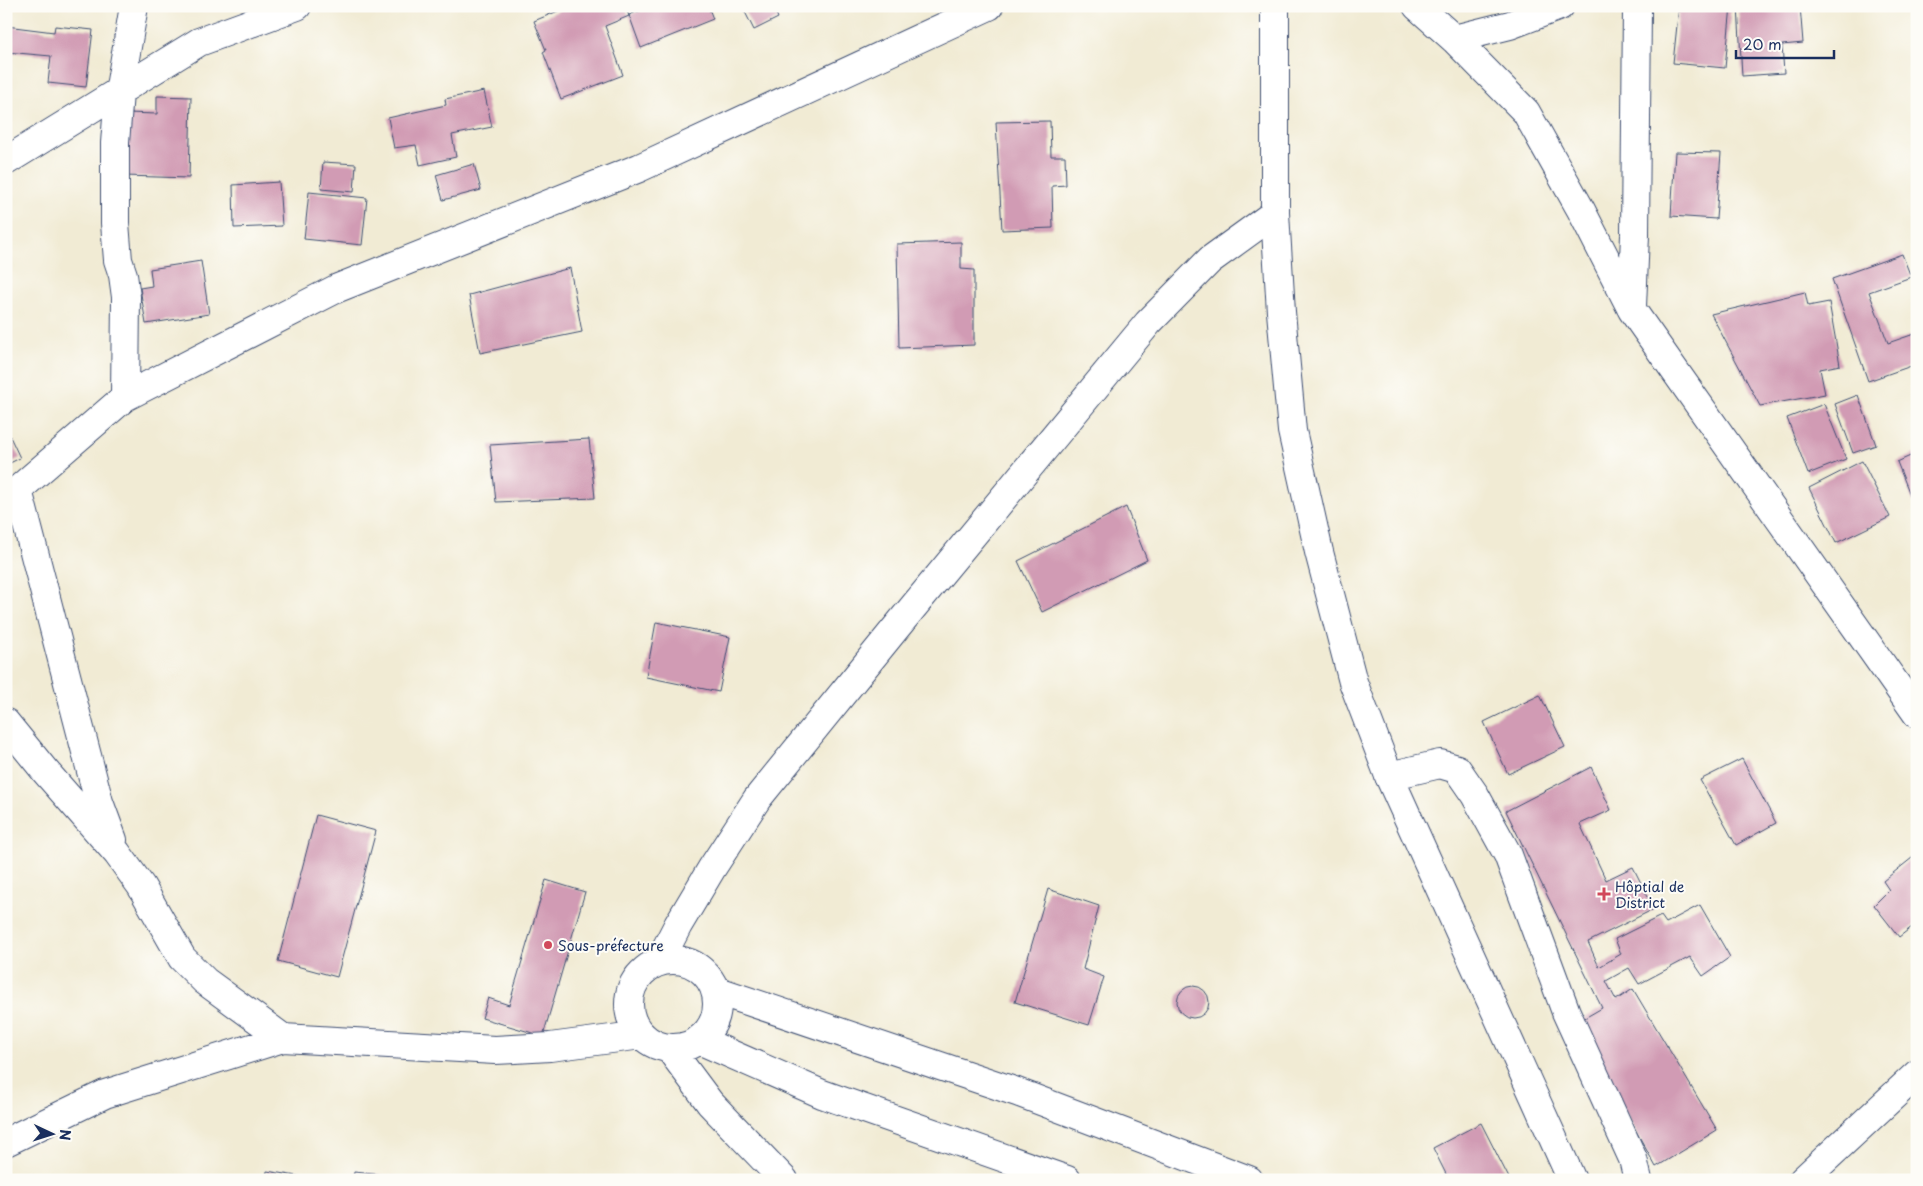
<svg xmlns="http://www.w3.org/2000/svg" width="1923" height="1186" font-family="'Playpen Sans',sans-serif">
  <rect width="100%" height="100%" fill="#fdfcf7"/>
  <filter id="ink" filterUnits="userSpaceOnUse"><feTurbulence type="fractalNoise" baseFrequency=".02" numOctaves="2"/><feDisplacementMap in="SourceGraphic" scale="10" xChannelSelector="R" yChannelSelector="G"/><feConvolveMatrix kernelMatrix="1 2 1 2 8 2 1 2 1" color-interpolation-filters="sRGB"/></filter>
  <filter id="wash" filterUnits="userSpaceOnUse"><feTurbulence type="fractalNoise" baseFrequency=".0096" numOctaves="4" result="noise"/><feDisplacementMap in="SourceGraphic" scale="20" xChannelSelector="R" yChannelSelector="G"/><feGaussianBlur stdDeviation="1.12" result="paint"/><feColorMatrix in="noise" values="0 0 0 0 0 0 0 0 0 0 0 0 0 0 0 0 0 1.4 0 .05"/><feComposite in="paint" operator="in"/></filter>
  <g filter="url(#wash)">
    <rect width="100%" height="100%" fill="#f1ebd4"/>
    <g id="blocks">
      <path fill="#d19bb4" d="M570,6H625L629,16L605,26L623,75L561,99L543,52L546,50L534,21Z
        M651,6H708L713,19L641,48L629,15Z
        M742,6H773L778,18L754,30Z
        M1679,6H1731L1725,68L1673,63Z
        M1738,6H1800L1803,43L1782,45L1784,73L1742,76Z
        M6,26L54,32L55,26L93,30L86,87L48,83L51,56L6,52Z
        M484,91L492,127L452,135L456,157L420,165L416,145L394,148L388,118L446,105L445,99Z
        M157,96L191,97L189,178L125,176L127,113L157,114Z
        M1050,121L1051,156H1065L1066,185L1052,186L1053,228L1002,230L996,122Z
        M1675,152L1721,153L1716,219L1671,216Z
        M323,162L356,164L354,192L321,189Z
        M474,164L481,190L443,200L436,175Z
        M279,182L282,226L234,228L233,185Z
        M309,192L367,198L362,245L304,239Z
        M961,242V269L974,270V345L899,348L897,244Z
        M1902,254L1911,277L1869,292L1888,343L1917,333V364L1868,381L1832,279Z
        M201,261L209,314L146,324L140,288L152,286L150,269Z
        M570,268L582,332L480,353L469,295Z
        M1805,292L1808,306L1829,302L1840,365L1820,369L1825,394L1760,406L1711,314Z
        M1858,395L1876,445L1853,453L1835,404Z
        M1824,404L1846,459L1808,474L1787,418Z
        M6,428L20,458L6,465Z
        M589,439L595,498L496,502L490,445Z
        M1917,453V512L1897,462Z
        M1862,461L1890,517L1836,543L1809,488Z
        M1126,507L1147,560L1042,612L1018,561Z
        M656,622L730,637L719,692L646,677Z
        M1540,695L1565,747L1508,774L1484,722Z
        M1742,759L1776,823L1736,845L1700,780Z
        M1591,767L1611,810L1580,824L1606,880L1633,867L1654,909L1588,942L1599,967L1621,954L1615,939L1661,916L1666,923L1700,905L1730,957L1703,976L1690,957L1639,984L1629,968L1606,981L1616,1000L1633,989L1717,1130L1656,1167L1576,1023L1602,1008L1506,811Z
        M316,815L376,831L337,977L278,961Z
        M1917,854V923L1899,937L1874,905L1889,890L1883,881Z
        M546,880L585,892L543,1036L482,1018L488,998L509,1005Z
        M1048,889L1099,906L1083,969L1104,977L1089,1025L1015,1002Z
        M1177 1002a16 16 0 1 1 32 0a16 16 0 1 1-32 0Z
        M1481,1123L1510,1180H1449L1433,1148Z
        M267,1171L314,1179V1180H266Z
        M354,1172L413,1178V1180H353Z"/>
    </g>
  </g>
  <g filter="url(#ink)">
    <use href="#blocks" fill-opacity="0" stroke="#3b4b70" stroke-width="1"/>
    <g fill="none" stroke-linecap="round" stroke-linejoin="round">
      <g stroke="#3b4b70" stroke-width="30">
        <path id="street" d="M1417,6L1454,39L1526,112L1581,210L1632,310L1917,714
          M1454,39L1510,25L1560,6
          M6,161L199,42L297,6
          M1632,307L1635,235L1637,6
          M125,397L126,297L123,275L118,260L115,223V143L119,93L134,6
          M18,490L99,802L113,840
          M6,500L125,397L338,288L639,168L989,6
          M6,723L45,771L117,853L141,886L182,958L205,981L283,1038
          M1389,776L1440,764L1457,769L1475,795L1508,855L1566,1012L1633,1159L1638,1180
          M629 1004a44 44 0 1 1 88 0a44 44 0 1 1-88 0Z
          M659,962L678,925L712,868L757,799L895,629L1148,323L1210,260L1275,213
          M715,990L1017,1092L1249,1180
          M699,1040L822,1094L1067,1180
          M669,1048L710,1103L784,1180
          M6,1142L105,1094L283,1038L495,1050L550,1047L642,1035
          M1803,1180L1917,1074"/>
      </g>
      <g stroke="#3b4b70" stroke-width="30">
        <path id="secondary" d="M1275,6V213L1281,312L1292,431L1319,552L1353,682L1389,776L1572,1180"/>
      </g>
      <use href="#street" stroke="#fff" stroke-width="28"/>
      <use href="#secondary" stroke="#fff" stroke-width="28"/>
    </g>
  </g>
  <g fill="#d1495b" stroke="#fdfcf7" stroke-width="2">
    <path d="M1601.5 886.5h5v5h5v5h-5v5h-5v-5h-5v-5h5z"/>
    <circle cx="548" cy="945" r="5"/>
  </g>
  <g text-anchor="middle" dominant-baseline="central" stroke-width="4" stroke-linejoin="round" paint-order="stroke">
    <g font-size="14" fill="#1b2f5e" stroke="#fdfcf7" text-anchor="start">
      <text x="1615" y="886">Hôptial de<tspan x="1615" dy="16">District</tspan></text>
      <text x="558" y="945">Sous-préfecture</text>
    </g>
  </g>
  <rect width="1923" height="1186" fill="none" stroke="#fdfcf7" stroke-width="25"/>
  <g transform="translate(52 1134) rotate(94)" stroke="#fdfcf7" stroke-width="4" paint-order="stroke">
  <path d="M0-4L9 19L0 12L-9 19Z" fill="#1b2f5e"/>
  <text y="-8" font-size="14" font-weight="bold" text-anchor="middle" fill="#1b2f5e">N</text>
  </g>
  <path d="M1736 50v8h98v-8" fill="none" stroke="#1b2f5e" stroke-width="2.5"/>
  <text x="1743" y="50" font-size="15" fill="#1b2f5e" stroke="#fdfcf7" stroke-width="4" paint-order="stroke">20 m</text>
</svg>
